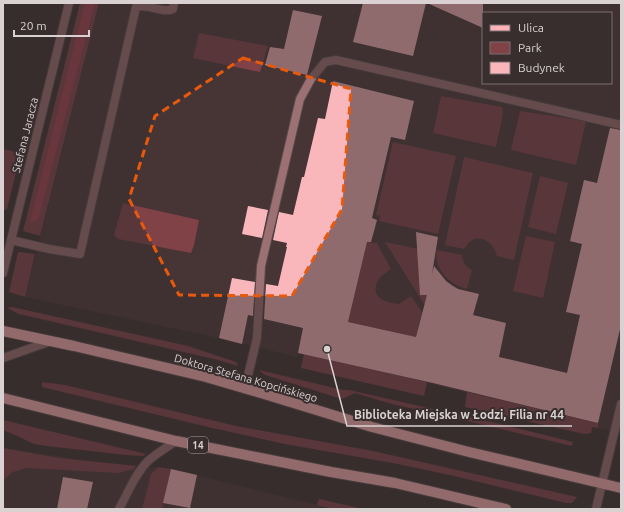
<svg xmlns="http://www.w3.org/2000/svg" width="624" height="512" font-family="Ubuntu,sans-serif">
  <rect width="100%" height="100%" fill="#392e2e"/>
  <path fill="#473536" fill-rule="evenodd" d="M99,3H621V433L598,428V423L298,353L297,357L219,338L25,297ZM483,13H611V83H483Z
    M3,448L95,462L171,469L317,505L319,499L363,509H3Z"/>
  <path fill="#804147" d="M80,3H99L40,236L23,231Z
    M199,33L268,46L260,72L193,58Z
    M441,96L502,107L503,114L496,147L433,133Z
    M520,111L586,121L576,165L511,150Z
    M393,142L456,156L438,234L379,221L380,216L376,215Z
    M3,149L21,153L7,209L3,211Z
    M464,157L533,173L514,260L497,256C492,238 474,231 464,249L445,245Z
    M540,176L568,183L556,234L528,227Z
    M123,203L199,220L194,245L191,253L118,239L114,235Z
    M526,236L555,242L543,298L513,291Z
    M367,242L377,243L391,269C387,272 382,275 379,279C368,296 385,303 399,304L411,296L422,312L416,337L348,322Z
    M385,242L418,249V261L458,311L424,304Z
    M437,250L462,255C463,263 465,266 472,270L467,289C450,285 433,269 437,250Z
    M18,252L35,254L25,297L9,292Z
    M12,307L188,346L236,362L238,366L214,359L19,314L7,308Z
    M304,354L427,382L424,396L301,368Z
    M259,370L343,390H349L433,409L432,413L392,404L355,393L342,399L265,375Z
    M42,382L65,385L236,426L373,451L577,497L572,503H566L454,476L398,464L285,444L208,427L42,387Z
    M467,392L598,423V428L592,427L591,433L584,434L465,407Z
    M451,412L573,442L572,446L450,417Z
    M3,420L146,454L143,456L126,455L47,446L34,444L13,434L3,430Z
    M3,448L59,458L136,466L133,469L119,473L26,468L13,472L3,480Z
    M158,467L171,469L162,509H142L151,474Z
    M319,499L363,509H333L317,505Z"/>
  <path fill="#a3424f" d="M85,3H95L38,220L30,222Z"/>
  <path fill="#fab7bb" d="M363,3H426L413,56L353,42Z
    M427,3H483V28Z
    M293,10L322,16L307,75L265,65L270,47L284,49Z
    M333,81L414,101L405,140L391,137L372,218L377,220L371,242H367L348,322L416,337L427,295H420L416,232L438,237L432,274L434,266L446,281L453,286L458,289L479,294L473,315L506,323L499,357L567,373L580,315L566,312L582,244L570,241L584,180L597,183L610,128L621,130V325L598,423L433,383L298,353L303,328L264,319L266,284L278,286L287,247H286L287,243L273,240L279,212L293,215L302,177H304L318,118L325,119Z
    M248,206L268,210L262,238L242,234Z
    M232,278L255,282L253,316L248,315L242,344L219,338Z
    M171,469L197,475L190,508L163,503Z
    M63,477L93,482L87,509H57Z"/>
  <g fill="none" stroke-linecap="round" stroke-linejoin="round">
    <g stroke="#564b4c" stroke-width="10">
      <path id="service" d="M11,240L49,249L80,254L136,7C150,3 162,14 173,9L174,3
        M3,273L69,3
        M245,388L257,338L261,266L300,99L311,79L325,62L336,60L621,125
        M119,509C128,493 135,474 148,461C157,453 167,447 176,441
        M596,509L621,404"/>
    </g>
    <g stroke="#564b4c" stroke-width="10">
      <path id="tertiary" d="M3,358L51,341"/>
    </g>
    <g stroke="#564b4c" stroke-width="12">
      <path id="primary" d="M3,331L74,346L206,377L261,393L372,427L469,452L621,488
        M3,398L176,441L331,472L395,483L506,509"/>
    </g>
    <use href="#service" stroke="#9d7073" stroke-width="8"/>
    <use href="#tertiary" stroke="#9d7073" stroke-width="8"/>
    <use href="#primary" stroke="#feb3b8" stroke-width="10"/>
  </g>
  <path d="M0 0H624V512H0ZM243,58L351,89L342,209L292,296L179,295L129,199L155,116Z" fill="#392e2e" fill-opacity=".55" fill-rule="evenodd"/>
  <path fill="none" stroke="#e8590c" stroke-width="3" stroke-dasharray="8 5" stroke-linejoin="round" d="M243,58L351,89L342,209L292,296L179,295L129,199L155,116Z"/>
  <g text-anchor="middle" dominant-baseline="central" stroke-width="4" stroke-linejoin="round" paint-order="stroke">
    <rect fill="#392e2e" stroke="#a9a0a1" stroke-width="1" x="188" y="437" width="20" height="16" rx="3"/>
    <g font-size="10" font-weight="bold" fill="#d9d1d2">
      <text x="198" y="445">14</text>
    </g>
    <g font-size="11" fill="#d9d1d2" stroke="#392e2e">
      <text transform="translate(25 135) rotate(-76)">Stefana Jaracza</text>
      <text transform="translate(246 378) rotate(16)">Doktora Stefana Kopcińskiego</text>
    </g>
  </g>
  <path fill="none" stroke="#d9d1d2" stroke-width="1.5" d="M327 349L347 426H572"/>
  <circle fill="#d9d1d2" stroke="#392e2e" stroke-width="1.5" cx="327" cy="349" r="4"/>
  <g font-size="12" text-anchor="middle" font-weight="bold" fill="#d9d1d2" stroke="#392e2e" stroke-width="4" stroke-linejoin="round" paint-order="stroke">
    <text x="459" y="419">Biblioteka Miejska w Łodzi, Filia nr 44</text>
  </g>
  <rect width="624" height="512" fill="none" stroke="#d9d1d2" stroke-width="8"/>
  <rect x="482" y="12" width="130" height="72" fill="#392e2e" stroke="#796f70"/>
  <rect x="490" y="25" width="20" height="6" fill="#feb3b8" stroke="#796f70"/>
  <text x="518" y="32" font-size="12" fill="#d9d1d2">Ulica</text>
  <rect x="490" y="42" width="20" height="12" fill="#804147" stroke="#796f70"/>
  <text x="518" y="52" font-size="12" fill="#d9d1d2">Park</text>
  <rect x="490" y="62" width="20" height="12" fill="#fab7bb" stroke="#796f70"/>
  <text x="518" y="72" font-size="12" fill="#d9d1d2">Budynek</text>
  <path d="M14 30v6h75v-6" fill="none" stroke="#d9d1d2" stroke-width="2"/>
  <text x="20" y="30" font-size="12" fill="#d9d1d2" stroke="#392e2e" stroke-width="3" paint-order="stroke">20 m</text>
</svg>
